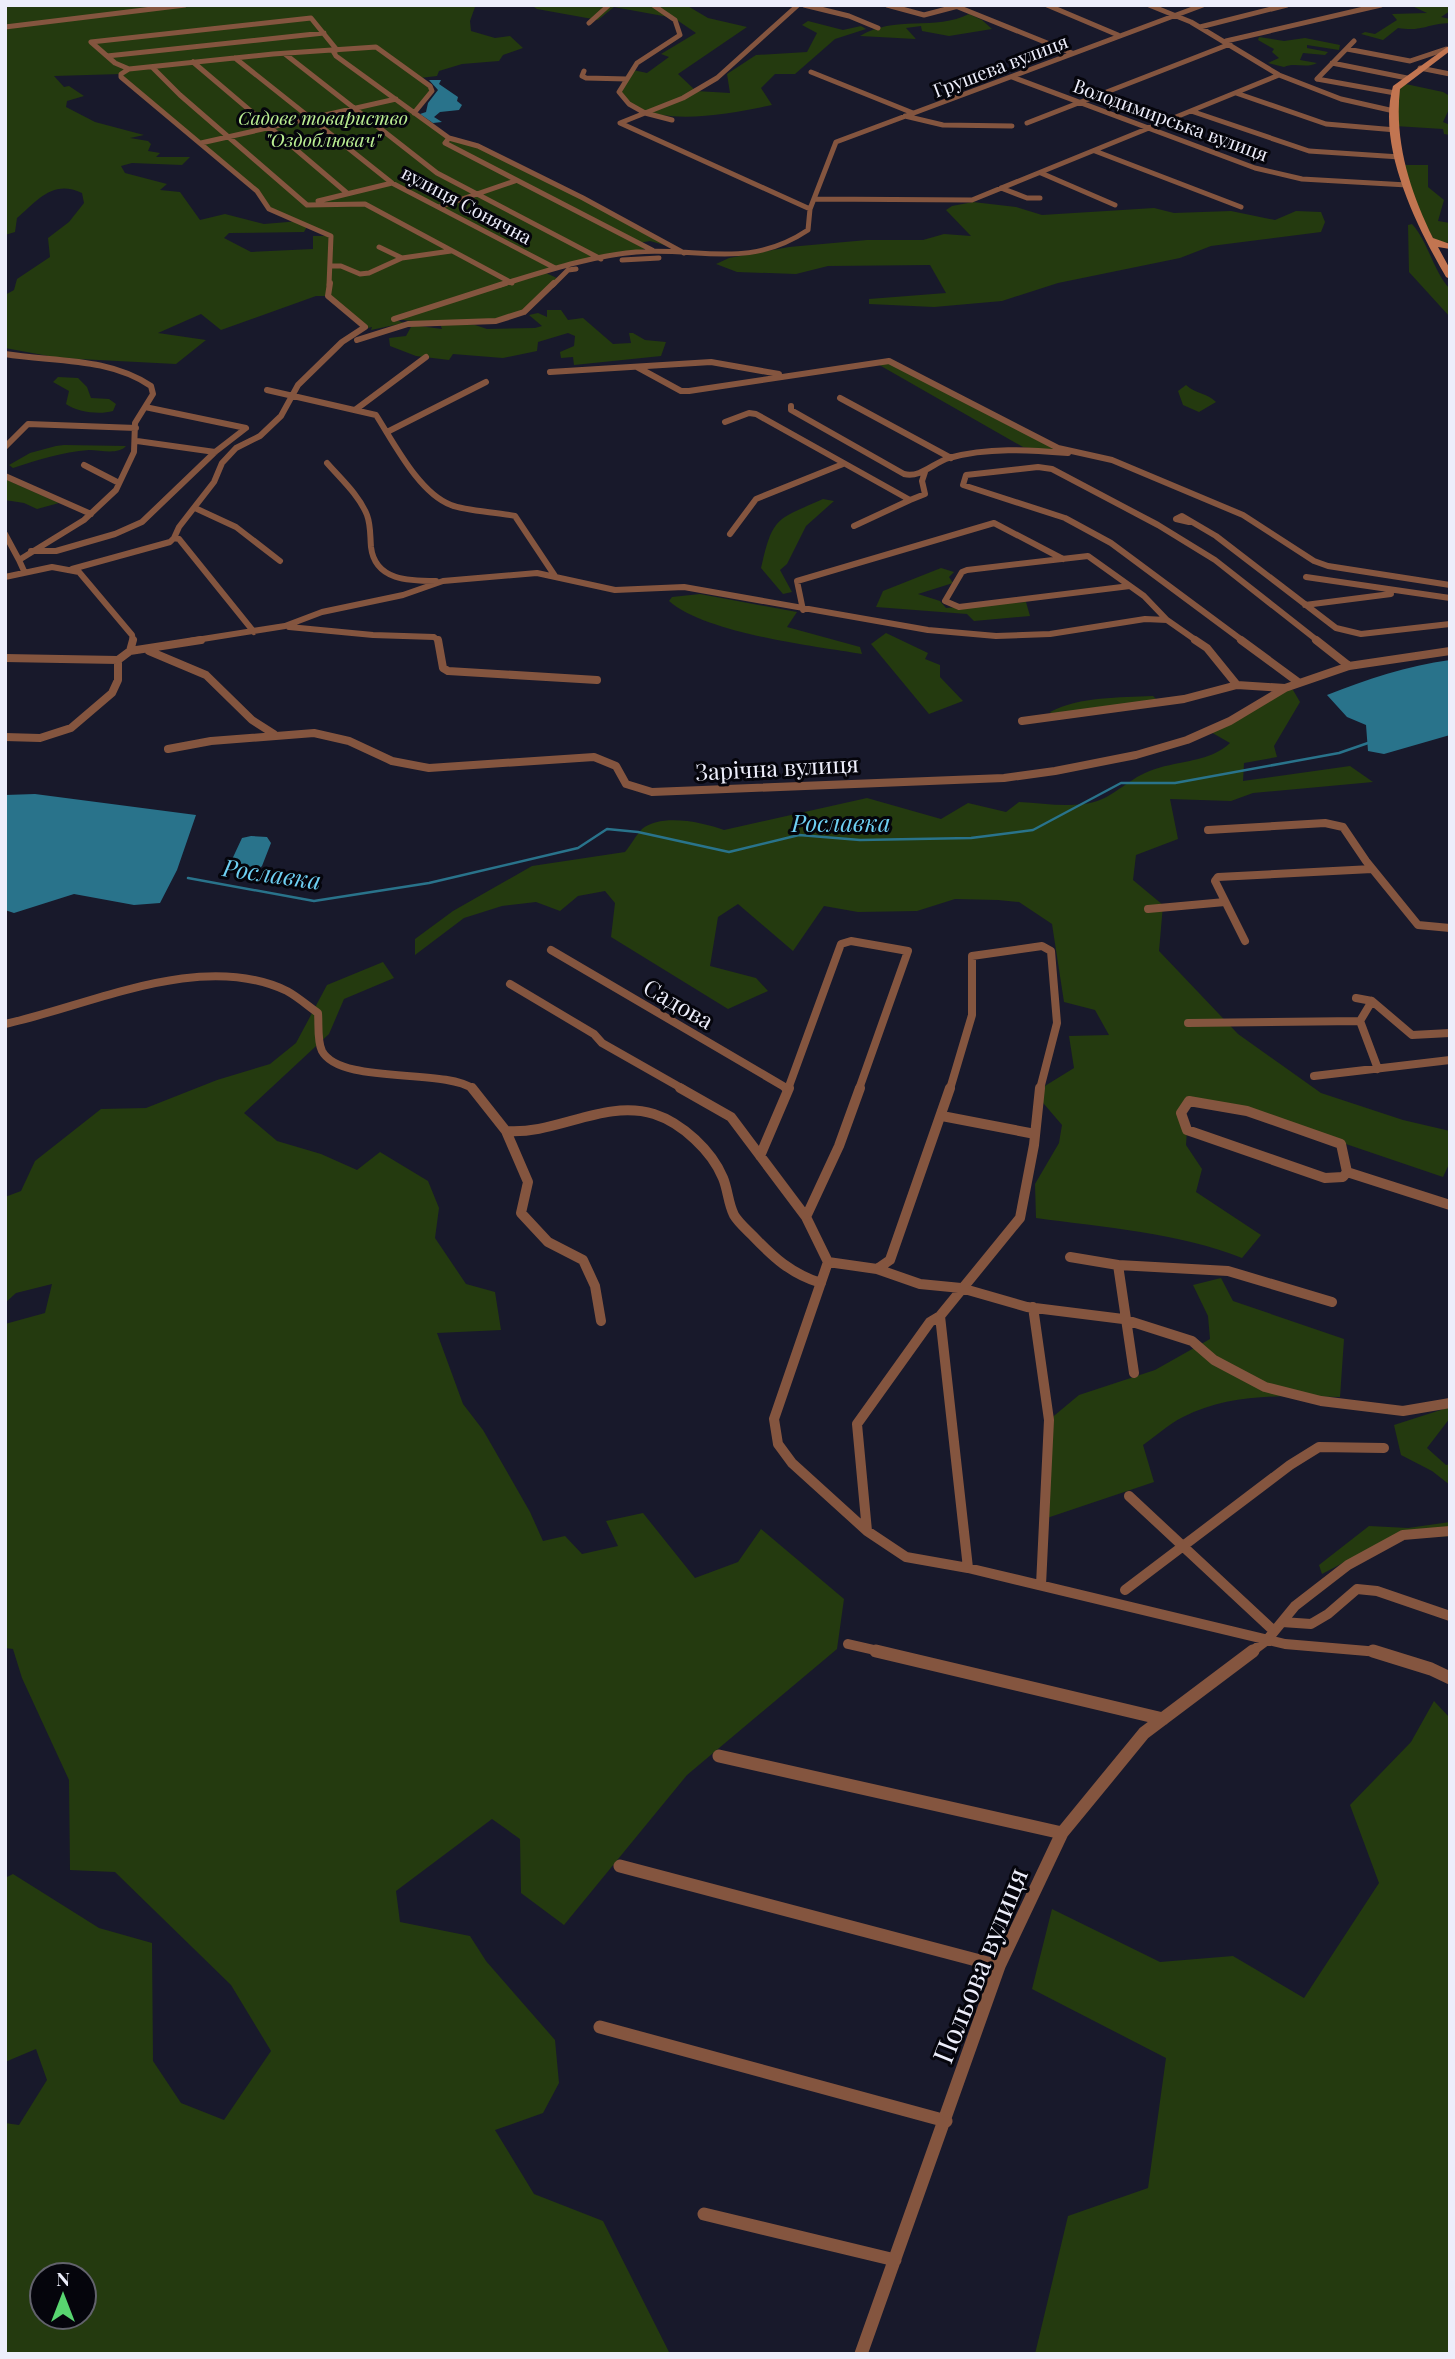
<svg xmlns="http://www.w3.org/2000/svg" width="1455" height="2359" font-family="'Playfair Display',serif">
  <rect width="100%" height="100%" fill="#18192b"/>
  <path fill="#243a0f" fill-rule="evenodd" d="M5,5H482L475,7L470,21L471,31L495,38L510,36L523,48L503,55L499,61L462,64L439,71L437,76L420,78L432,91L415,113L449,138L477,147L543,178L682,250L650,241L639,243L649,248L555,268L546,273L559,279C548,289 536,305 523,312C491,329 429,323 394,319L404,323L371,330L372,327L364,329L328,296H316L221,330L201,314L158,333L206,340L176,364L59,358L5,348V295L14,290L17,279L50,257L48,238L69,222L84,203L82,193C53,179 38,200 17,218L15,232L5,235ZM121,74L257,191L269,209L300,221L264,224L225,214L200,220L180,192L160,190L167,184L125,173L121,166L132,163L182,165L190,157H156L160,153L148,151L151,144L148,141L130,138L144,135L95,122L66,107L67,101L84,96L69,86L64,87L54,76ZM308,225L329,236H313V249L251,252L224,238L229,233L304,232Z
    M531,5H686L708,18L747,27L678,74L696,91L730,93L727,74L756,55L807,52L817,33L802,25L808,21L843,30L861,26L866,29L835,39L795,74H775L761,88L772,105C734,113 673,125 638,108C631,105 625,99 620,95L633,70L647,73L669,57L661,54L696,33L674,18L614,7L598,20L537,9Z
    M1410,5H1450V11L1441,17L1450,19V23C1426,24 1422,32 1398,28L1383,40L1361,34L1365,32L1375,34L1397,20L1392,14L1427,13Z
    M969,14L982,20L992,29L949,36L922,31L921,26L906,28L916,39L860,36C894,15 936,31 969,14Z
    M1259,37L1284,41L1305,38L1340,45L1339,50L1307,45V48L1328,52L1325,55L1303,53L1300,60L1317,63C1306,69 1295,62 1284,67L1268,63L1279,58L1272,52L1274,49L1258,40Z
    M1401,83L1443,92L1450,96V107L1443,122L1450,125V135L1444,134L1443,129L1395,126L1394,109Z
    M1402,165H1428V187L1444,200L1438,221L1450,223V243L1439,242L1433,238L1411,199Z
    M973,202L1016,207L1042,215L1154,208L1174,213L1231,211L1275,220L1296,211L1321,212L1325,222L1321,232L1211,246L1180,258L1058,283L1002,301L934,307L869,304V299L946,293L930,265L828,266L796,274L737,272L716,264L729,258L789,247L867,240H923L944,234L971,236L946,210L952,206Z
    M1412,224C1429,243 1433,271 1450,289V317L1409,272L1408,225Z
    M547,310H561L568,320L583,318L613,344L631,343L629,333H633L645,340L666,342L661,356L574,365L573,357L561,358L560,352L574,346L575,336L568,333L538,342L537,351L503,358L453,354L449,360L416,356L390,346L389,338L406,336L412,325L442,329L440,324L475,325L487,329L535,328L542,326L529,315L538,313L547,317Z
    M886,359L1053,448V452L1023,447L874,362Z
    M58,377L78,378L87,387L91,398L109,399L116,404L113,411C99,415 77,412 66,404L69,391L53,382Z
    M1186,385C1196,394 1207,393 1216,402L1199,412L1183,405L1178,391Z
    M56,446L64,445L126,446C118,455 101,450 89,450C62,452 38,460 13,468L9,465L30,453Z
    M5,479L59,503L37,509L24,503L5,500Z
    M823,499L834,501L806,526L787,564L780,570L792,592L783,594L761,568C773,516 776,520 823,499Z
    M941,568L954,572L949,577L953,583L918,594L940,601L946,608L1026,602L1030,616L974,621L967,614L876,607L883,591Z
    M700,594L797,612L787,627L860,647L862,654C813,646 705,633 669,601L672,597Z
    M886,633L928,653L925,659L940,665V677L963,701L929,714L871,644Z
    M1285,688L1293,690L1300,702L1274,746L1277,757L1244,763L1243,781L1350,766L1373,782L1253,793L1231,801L1170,799L1178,839L1136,855L1133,880L1163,905L1159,951L1238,1034L1321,1093L1403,1120L1450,1131V1162L1443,1177L1290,1125L1189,1101L1181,1114L1187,1130L1186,1145L1202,1169L1196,1192L1261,1235L1242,1258C1180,1233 1102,1227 1036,1218L1035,1184L1059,1143L1062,1125L1038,1097L1040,1089L1074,1068L1069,1036L1109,1035L1095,1010L1064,1002L1052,924L1019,902L998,900L955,899L917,911L858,912L824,906L793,951L738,904L718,917L710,966L756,978L768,991L728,1009L611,937L615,903L605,891L578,896L560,911L536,902L502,906L464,918L415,955V939L453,911L532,866L625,852C631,845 636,835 642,829C661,813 703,822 724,830L867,798L941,819L968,803L1006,812L1019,802C1040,803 1063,807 1083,804C1109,802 1123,783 1145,773C1172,760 1208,764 1230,743L1209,731Z
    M1153,696L1157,700L1053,715L1050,712C1081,696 1119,698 1153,696Z
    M383,962L394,978L344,999L329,1034L244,1113L277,1141L321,1154L357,1170L380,1152L428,1181L439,1208L435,1238L466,1284L495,1292L501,1330L437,1333L463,1404L483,1430L530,1512L543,1541L565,1536L582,1554L618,1546L606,1521L643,1513L695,1578L738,1562L761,1529L844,1599L837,1649L687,1775L564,1925L521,1893L520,1839L492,1819L396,1891L400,1922L470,1936L486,1961L555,2040L559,2083L543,2113L495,2130L534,2194L603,2221L670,2354H5V2123L19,2125L47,2080L36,2049L5,2062V1878L13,1874L99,1928L152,1943L153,2061L181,2103L224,2120L271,2051L231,1985L115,1872L70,1870L69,1780L22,1678L13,1649L5,1648V1324L45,1313L52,1284L16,1293L5,1303V1197L21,1191L35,1161L101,1109L146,1108L217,1080L270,1064L296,1043L327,985ZM42,2275H84V2317H42Z
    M1221,1278L1233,1301L1344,1339L1340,1397C1288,1396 1232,1392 1183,1417C1169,1424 1156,1436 1143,1445L1154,1482L1044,1519L1049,1420L1079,1395L1155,1370L1210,1339L1208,1316L1193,1285Z
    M1450,1407V1418L1427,1448L1446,1465L1450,1464V1485L1432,1471L1401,1455L1394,1425Z
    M1450,1522V1536L1386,1540L1322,1574L1319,1565L1369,1526L1408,1528Z
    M1434,1701L1450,1718V2354H1035L1068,2216L1148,2188L1166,2058L1032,1989L1052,1909L1160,1962L1233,1956L1304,1998L1379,1883L1350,1805L1411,1742Z"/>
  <path fill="#29738b" d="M429,80H441L439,84L458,97L457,101L462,105L459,110L440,112L434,117L442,122L433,123L420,114L426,112L428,103L438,90Z
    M1450,660V735L1384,754L1368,751L1366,725L1347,717L1327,695C1367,679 1407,666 1450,660Z
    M35,794L196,815L177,870L160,903L134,905L74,894L14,913L5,910V795Z
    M251,836L267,837L271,843L262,866L256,872H240L228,868L242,838Z"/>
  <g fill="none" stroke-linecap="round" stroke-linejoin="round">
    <path stroke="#29738b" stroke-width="2.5" d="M188,878L314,901L429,883L578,848L607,829L638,832L729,852L799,835L860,840L971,838L1033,830L1121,783H1175L1339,753L1368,743"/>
    <path stroke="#84553f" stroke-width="5" d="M653,5L675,20L680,35L637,63L619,92L629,104L645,113L620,123L810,209
      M804,5L849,16L878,28
      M887,5L924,15L962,5
      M1047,5L1118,35
      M1149,5L1191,22L1279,75L1341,99L1394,111
      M958,7L1072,53
      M589,23L609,5
      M5,27L185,5
      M1200,27L1287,5
      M1226,41L1381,5
      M1347,49L1410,61L1446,49
      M333,51L336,56L449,138L445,143L652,250
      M285,54L437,173L601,259
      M107,56L324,33
      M235,58L392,183L555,268
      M193,62L347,193
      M1332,63L1407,78
      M152,67L180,95L307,205L365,204L512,283
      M1420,68L1450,74
      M129,69L115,63L91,42L311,18L337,50
      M584,71L582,76L586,78L627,79
      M811,72L913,113
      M1012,77L1255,168L1302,179L1407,185
      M1317,79L1395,93
      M1317,79L1354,41
      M1236,93L1326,124L1396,130
      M1191,111L1309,151L1400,157
      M645,113L683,98L717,78L798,5
      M645,113L672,120
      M905,116L943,125L1012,126
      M1027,123L1230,44
      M449,138L478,146L583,198L684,253
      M201,143L396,99
      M1095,151L1241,207
      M1041,173L1115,205
      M1001,188L1027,198H1040
      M814,199L972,200L1279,75
      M318,201L392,183
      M439,207L515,181
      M379,247L402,258
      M622,260L659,258
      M332,266H341L360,274L369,273L402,258L451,251
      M329,285L331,236L269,209L257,191L121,77V74L129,69L273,54L376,47L430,86L432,91L414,113
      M500,285C543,272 590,256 636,252C700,247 748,270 808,230L810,209L836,142L1203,5
      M553,285L568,270L576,269"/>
    <path stroke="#84553f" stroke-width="6" d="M394,319L506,283
      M357,340L408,324L496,321L524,312L554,283
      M5,354C54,362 108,357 151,386L153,394L135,423L134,452L116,490L84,520L19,560L24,571
      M637,367L681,391H689L889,361L1058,448L1112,460L1243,515L1314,561L1328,566L1450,585
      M550,372L711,362L779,374
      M267,390L376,415C394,443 419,493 451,505C465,511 497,512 515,516L555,576
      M840,398L951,458
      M791,406V410L904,474C921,478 933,463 949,458C988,447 1028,450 1068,453
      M355,410L426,357
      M725,422L749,413L756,414L910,500L925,494L922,481L925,472
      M387,432L486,382
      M137,441L215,452
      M5,447L28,424L136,428
      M327,463C341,479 359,495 367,515C371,526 370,536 371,547C375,581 410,581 436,581
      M84,465L119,483
      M5,476L91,514
      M195,508L236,527L280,561
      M1189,522L1176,519L1182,516L1216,536L1336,628L1361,634L1450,624
      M854,526L910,500
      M5,534L19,560
      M730,534L756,499L843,464
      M174,538L179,527L214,482L222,463L236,448L260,436L281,416L298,385L342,342L365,327L328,296L330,283
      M31,551H56L115,534L142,522L215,452L246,428L145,407
      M72,569L170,542L174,538L179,539L254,632
      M5,577L52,567L79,572L132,635L133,641
      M1306,577L1450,598
      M1130,586L959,607L945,601L962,572L967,570L1088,556L1144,596L1167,620
      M1305,605L1391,594
      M803,610L797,581L994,523L1063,559
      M289,627L373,635L434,637L439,641
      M190,641L285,626L322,612L403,595L443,581L537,573L615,590L684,587L928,630L996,636L1050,634L1145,619L1167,620L1197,641
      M1243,641L1111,543L1065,518L963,485L966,475L1038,467L1052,469L1158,525L1215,560L1318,641"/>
    <path stroke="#84553f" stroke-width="8" d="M438,640L443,668L448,671L597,680
      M1195,640L1207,648L1237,685L1285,688L1349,666L1450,651
      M1241,640L1298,682
      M1316,640L1349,666
      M130,651L133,640
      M149,651L206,675L252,720L274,734
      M5,658L118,660
      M118,660L130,651L201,640
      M1022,721L1184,699L1237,685
      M5,737L40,738L71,728L112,693L118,680V660
      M168,749L211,741L314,733L349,741L392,761L429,768L594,757L616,766L626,784L652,792L1004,778L1055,771L1136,755L1187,740L1230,721L1285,688
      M1208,830L1325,823L1343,827L1366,861L1418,925L1450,928
      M1148,909L1225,902
      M1245,941L1215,881L1218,877L1372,869
      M551,950L788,1089
      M510,984L594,1034L602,1043L683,1089
      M1356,998L1372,1001L1412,1035L1450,1033
      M1360,1021L1378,1069
      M1188,1023L1360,1021L1372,1001
      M5,1024C91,1005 202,950 287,991C298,997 308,1006 318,1013C319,1024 317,1041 322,1051C340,1085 445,1068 473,1089
      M1314,1076L1450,1060
      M788,1089L841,944L851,941L908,951L859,1089
      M950,1089L972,1015V956L1042,946L1051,951L1057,1023L1040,1089"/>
    <path stroke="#84553f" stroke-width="10" d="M472,1088L506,1131L528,1182L521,1213L548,1242L583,1260L595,1286L601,1321
      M680,1088L731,1117L806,1217L828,1262L877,1269L920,1284L961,1288L1027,1307L1123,1319L1192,1341L1214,1360L1265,1387L1321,1401L1403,1411L1450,1403
      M786,1088L788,1089
      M1189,1101L1247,1111L1341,1144L1347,1172L1343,1177L1325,1178L1187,1130L1181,1113Z
      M942,1116L1035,1134
      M506,1131C556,1135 604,1099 654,1114C682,1123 712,1151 723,1178C728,1190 728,1203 734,1215C738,1222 745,1228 752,1235C773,1257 791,1274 821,1283
      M760,1156L789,1088
      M1347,1172L1450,1205
      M806,1217L839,1146L860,1088
      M1070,1257L1118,1265L1134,1373
      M828,1262L774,1419L778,1444L792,1463L867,1531L906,1557L968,1568L1285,1644L1379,1652
      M1118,1265L1228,1271L1332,1302
      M877,1269L890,1260L950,1088
      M1033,1307L1049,1420L1041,1585
      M940,1316L968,1568
      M1129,1496L1274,1631
      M867,1531L857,1424L930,1322L940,1316L1020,1218L1034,1145L1040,1088
      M1125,1590L1290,1465L1319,1447L1384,1448
      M1282,1622L1311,1624L1328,1614L1357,1589L1377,1591L1450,1616
      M848,1644L883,1652
      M1251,1652L1267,1640L1295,1606L1348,1565L1403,1535L1450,1531"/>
    <path stroke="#84553f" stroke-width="13" d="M876,1651L1163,1719
      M1373,1651L1431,1669L1450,1678
      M719,1756L1062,1833
      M620,1866L999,1966
      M600,2027L946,2121
      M704,2214L895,2260
      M861,2354L999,1966L1062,1833L1144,1733L1253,1651"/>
    <path fill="#c27551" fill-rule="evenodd" d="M1450,45V51L1400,89C1394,142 1410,191 1433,238L1450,244V249L1438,247L1450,269V279L1446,277C1417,227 1376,146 1393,86Z"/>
  </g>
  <g text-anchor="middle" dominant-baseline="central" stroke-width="6" stroke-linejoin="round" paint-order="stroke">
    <g font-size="19" fill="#edeefb" stroke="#05050c">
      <text transform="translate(1000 65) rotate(-21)">Грушева вулиця</text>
      <text transform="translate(1171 119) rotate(20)">Володимирська вулиця</text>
      <text transform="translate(467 204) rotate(28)">вулиця Сонячна</text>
    </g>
    <g font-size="19" font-style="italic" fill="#bbef93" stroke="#05050c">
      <text x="323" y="117">Садове товариство<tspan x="323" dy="22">"Оздоблювач"</tspan></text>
    </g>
    <g font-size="23" fill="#edeefb" stroke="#05050c">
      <text transform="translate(777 767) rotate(-3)">Зарічна вулиця</text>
      <text transform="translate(679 1003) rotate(30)">Садова</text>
    </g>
    <g font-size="24" font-style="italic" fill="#6ed0f3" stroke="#05050c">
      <text x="841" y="822">Рославка</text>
      <text transform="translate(272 873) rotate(8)">Рославка</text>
    </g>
    <g font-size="28" fill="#edeefb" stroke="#05050c">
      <text transform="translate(979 1965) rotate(-68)">Польова вулиця</text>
    </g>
  </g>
  <rect width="1455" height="2359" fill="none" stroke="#edeefb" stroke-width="14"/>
  <g transform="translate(63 2296)"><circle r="33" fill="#05050c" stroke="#62626c" stroke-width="2"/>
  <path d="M0-5L12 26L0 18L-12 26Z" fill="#58d570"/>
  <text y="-10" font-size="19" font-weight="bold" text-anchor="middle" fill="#edeefb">N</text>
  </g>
</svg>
